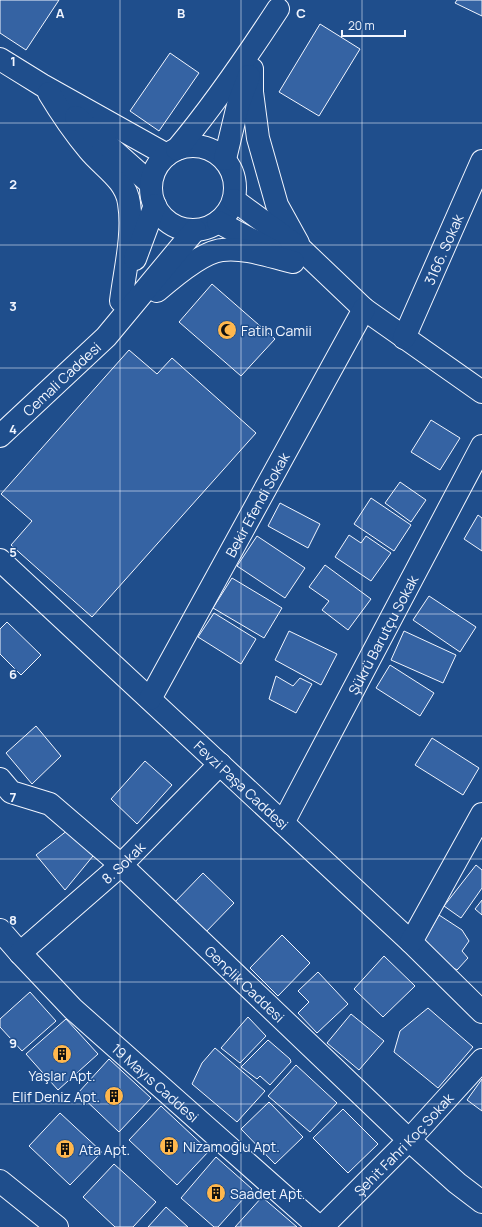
<svg xmlns="http://www.w3.org/2000/svg" width="482" height="1227" font-family="Manrope,sans-serif">
  <rect width="100%" height="100%" fill="#1f4e8c"/>
  <path fill="#3563a3" stroke="#f2f6ff" d="M0,0H59L26,50L0,33Z
    M457,0H482V16L455,3Z
    M320,24L360,49L319,116L279,92Z
    M170,53L199,73L159,131L130,111Z
    M212,284L275,339L241,376L179,322Z
    M129,350L157,374L172,358L256,433L92,617L11,545L32,521L1,494Z
    M431,420L460,438L440,470L411,452Z
    M400,482L426,500L411,522L385,503Z
    M371,498L411,525L394,551L354,524Z
    M280,503L320,524L308,548L268,526Z
    M478,515L482,518V551L464,539Z
    M349,535L361,543L366,536L391,553L371,581L335,557Z
    M257,536L305,568L285,598L237,566Z
    M325,565L371,599L348,630L322,610L329,601L309,587Z
    M232,578L282,608L264,638L213,608Z
    M429,596L476,627L460,652L413,620Z
    M214,613L256,639L241,664L198,637Z
    M7,622L41,655L21,675L0,654V629Z
    M289,631L337,654L321,685L275,660Z
    M404,631L456,655L443,683L391,660Z
    M390,665L434,693L420,716L376,688Z
    M276,676L293,686L300,678L312,684L296,713L269,699Z
    M36,726L61,756L32,784L6,753Z
    M432,738L479,768L463,795L415,765Z
    M145,761L172,785L137,824L111,799Z
    M68,830L93,856L65,890L36,855Z
    M476,865L482,870V888L461,918L444,906Z
    M203,873L234,903L202,936L171,906Z
    M482,900V915L475,909Z
    M439,915L462,930L469,941L462,951L468,958L457,970L420,948Z
    M282,935L310,963L278,996L250,968Z
    M384,956L415,986L383,1017L354,989Z
    M318,972L348,1004L317,1033L298,1013L309,1002L298,991Z
    M30,992L56,1021L22,1051L0,1027V1019Z
    M428,1008L473,1047L438,1088L394,1052L400,1031Z
    M351,1014L384,1041L359,1070L327,1043Z
    M248,1017L266,1036L240,1063L221,1048Z
    M66,1019L98,1054L58,1090L26,1054Z
    M268,1040L290,1059L291,1062L270,1085L260,1076L257,1079L241,1067Z
    M215,1048L265,1091L237,1122L192,1084L202,1063Z
    M109,1059L151,1098L119,1132L78,1093Z
    M296,1065L337,1103L310,1132L268,1096Z
    M482,1079V1111L467,1100Z
    M269,1102L303,1137L275,1164L241,1129Z
    M161,1106L209,1151L177,1185L129,1140Z
    M343,1109L378,1144L348,1173L313,1138Z
    M60,1113L102,1152L70,1185L29,1146Z
    M216,1157L252,1189L218,1227H214L181,1198Z
    M114,1164L156,1202L133,1227H115L83,1197Z
    M262,1197L297,1227H235Z
    M166,1207L188,1227H148Z"/>
  <g fill="none" stroke-linecap="round" stroke-linejoin="round">
    <g stroke="#f2f6ff" stroke-width="24">
      <g id="minor">
        <path d="M0,59L42,85L167,155"/>
        <path d="M252,69V92L258,138L277,205L298,243"/>
        <path d="M49,93C61,113 74,132 89,150C103,167 126,180 129,203C134,234 125,269 121,301"/>
        <path d="M76,117L151,184"/>
        <circle cx="193" cy="188" r="42"/>
        <path d="M177,149C214,105 246,58 278,9"/>
        <path d="M225,159L238,105L249,76"/>
        <path d="M234,200L301,249L364,309L482,392"/>
        <path d="M218,222L271,250"/>
        <path d="M135,259L155,205"/>
        <path d="M157,291C172,278 202,252 222,250C245,247 271,257 293,262"/>
        <path id="s1" d="M404,338L482,161"/>
        <path id="s2" d="M0,436L106,337L195,230"/>
        <path id="s3" d="M0,560L411,942L482,1012"/>
        <path id="s4" d="M150,699L364,309"/>
        <path id="s5" d="M0,779L11,792L50,804L121,865L409,1140L457,1183L482,1202"/>
        <path id="s6" d="M283,823L482,446"/>
        <path id="s7" d="M0,930L20,953L73,1009L319,1227"/>
        <path d="M411,942L482,814"/>
        <path id="s8" d="M20,953L121,865L220,764"/>
        <path id="s9" d="M322,1227L409,1140L482,1060"/>
      </g>
    </g>
    <g stroke="#f2f6ff" stroke-width="24">
      <path id="major" d="M0,1181L57,1227"/>
    </g>
    <use href="#minor" stroke="#1f4e8c" stroke-width="22"/>
    <use href="#major" stroke="#1f4e8c" stroke-width="22"/>
  </g>
  <path fill="none" stroke="#f2f6ff" stroke-width="1" stroke-opacity="0.55" d="M120,0V1227M241,0V1227M362,0V1227M0,123H482M0,245H482M0,368H482M0,491H482M0,614H482M0,736H482M0,859H482M0,982H482M0,1104H482"/>
  <defs>
    <g id="mosque-disc" transform="scale(1)"><circle r="9.5" fill="#ffb74d" stroke="#1f4e8c"/><path d="M3.5-4.9A6 6 0 1 0 3.5 4.9A5 5 0 1 1 3.5-4.9Z" fill="#111"/></g>
    <g id="building-disc" transform="scale(1)"><circle r="9.5" fill="#ffb74d" stroke="#1f4e8c"/><path d="M-4-6H4V6H1V3H-1V6H-4ZM-2.5-4.3h1.7v1.8h-1.7ZM.8-4.3h1.7v1.8H.8ZM-2.5-1h1.7V.8h-1.7ZM.8-1h1.7V.8H.8Z" fill="#111"/></g>
  </defs>
  <g fill-rule="evenodd">
    <use href="#mosque-disc" x="227" y="330"/>
    <use href="#building-disc" x="62" y="1054"/>
    <use href="#building-disc" x="114" y="1096"/>
    <use href="#building-disc" x="169" y="1146"/>
    <use href="#building-disc" x="65" y="1149"/>
    <use href="#building-disc" x="216" y="1193"/>
  </g>
  <g text-anchor="middle" dominant-baseline="central" stroke-width="3" stroke-linejoin="round" paint-order="stroke">
    <g font-size="14" fill="#f2f6ff" stroke="#1f4e8c">
      <text stroke="none"><textPath href="#s1" startOffset="97">3166. Sokak</textPath></text>
      <text stroke="none"><textPath href="#s2" startOffset="84">Cemali Caddesi</textPath></text>
      <text stroke="none"><textPath href="#s4" startOffset="222">Bekir Efendi Sokak</textPath></text>
      <text stroke="none"><textPath href="#s6" startOffset="213">Şükrü Barutçu Sokak</textPath></text>
      <text stroke="none"><textPath href="#s3" startOffset="330">Fevzi Paşa Caddesi</textPath></text>
      <text stroke="none"><textPath href="#s8" startOffset="137">8. Sokak</textPath></text>
      <text stroke="none"><textPath href="#s5" startOffset="323">Gençlik Caddesi</textPath></text>
      <text stroke="none"><textPath href="#s7" startOffset="218">19 Mayıs Caddesi</textPath></text>
      <text stroke="none"><textPath href="#s9" startOffset="116">Şehit Fahri Koç Sokak</textPath></text>
    </g>
    <g font-size="14" fill="#f2f6ff" stroke="#1f4e8c" text-anchor="start">
      <text x="241" y="330">Fatih Camii</text>
      <text x="62" y="1075" text-anchor="middle">Yaşlar Apt.</text>
      <text x="100" y="1096" text-anchor="end">Elif Deniz Apt.</text>
      <text x="183" y="1146">Nizamoğlu Apt.</text>
      <text x="79" y="1149">Ata Apt.</text>
      <text x="230" y="1193">Saadet Apt.</text>
    </g>
  </g>
  <g font-size="13" text-anchor="middle" font-weight="bold" fill="#f2f6ff" stroke="#1f4e8c" stroke-width="3" stroke-linejoin="round" paint-order="stroke">
    <text x="60" y="18">A</text>
    <text x="181" y="18">B</text>
    <text x="301" y="18">C</text>
    <text x="13" y="66">1</text>
    <text x="13" y="189">2</text>
    <text x="13" y="311">3</text>
    <text x="13" y="434">4</text>
    <text x="13" y="557">5</text>
    <text x="13" y="679">6</text>
    <text x="13" y="802">7</text>
    <text x="13" y="925">8</text>
    <text x="13" y="1048">9</text>
  </g>
  <path d="M342 30v6h63v-6" fill="none" stroke="#f2f6ff" stroke-width="2"/>
  <text x="348" y="30" font-size="12" fill="#f2f6ff" stroke="#1f4e8c" stroke-width="3" paint-order="stroke">20 m</text>
</svg>
